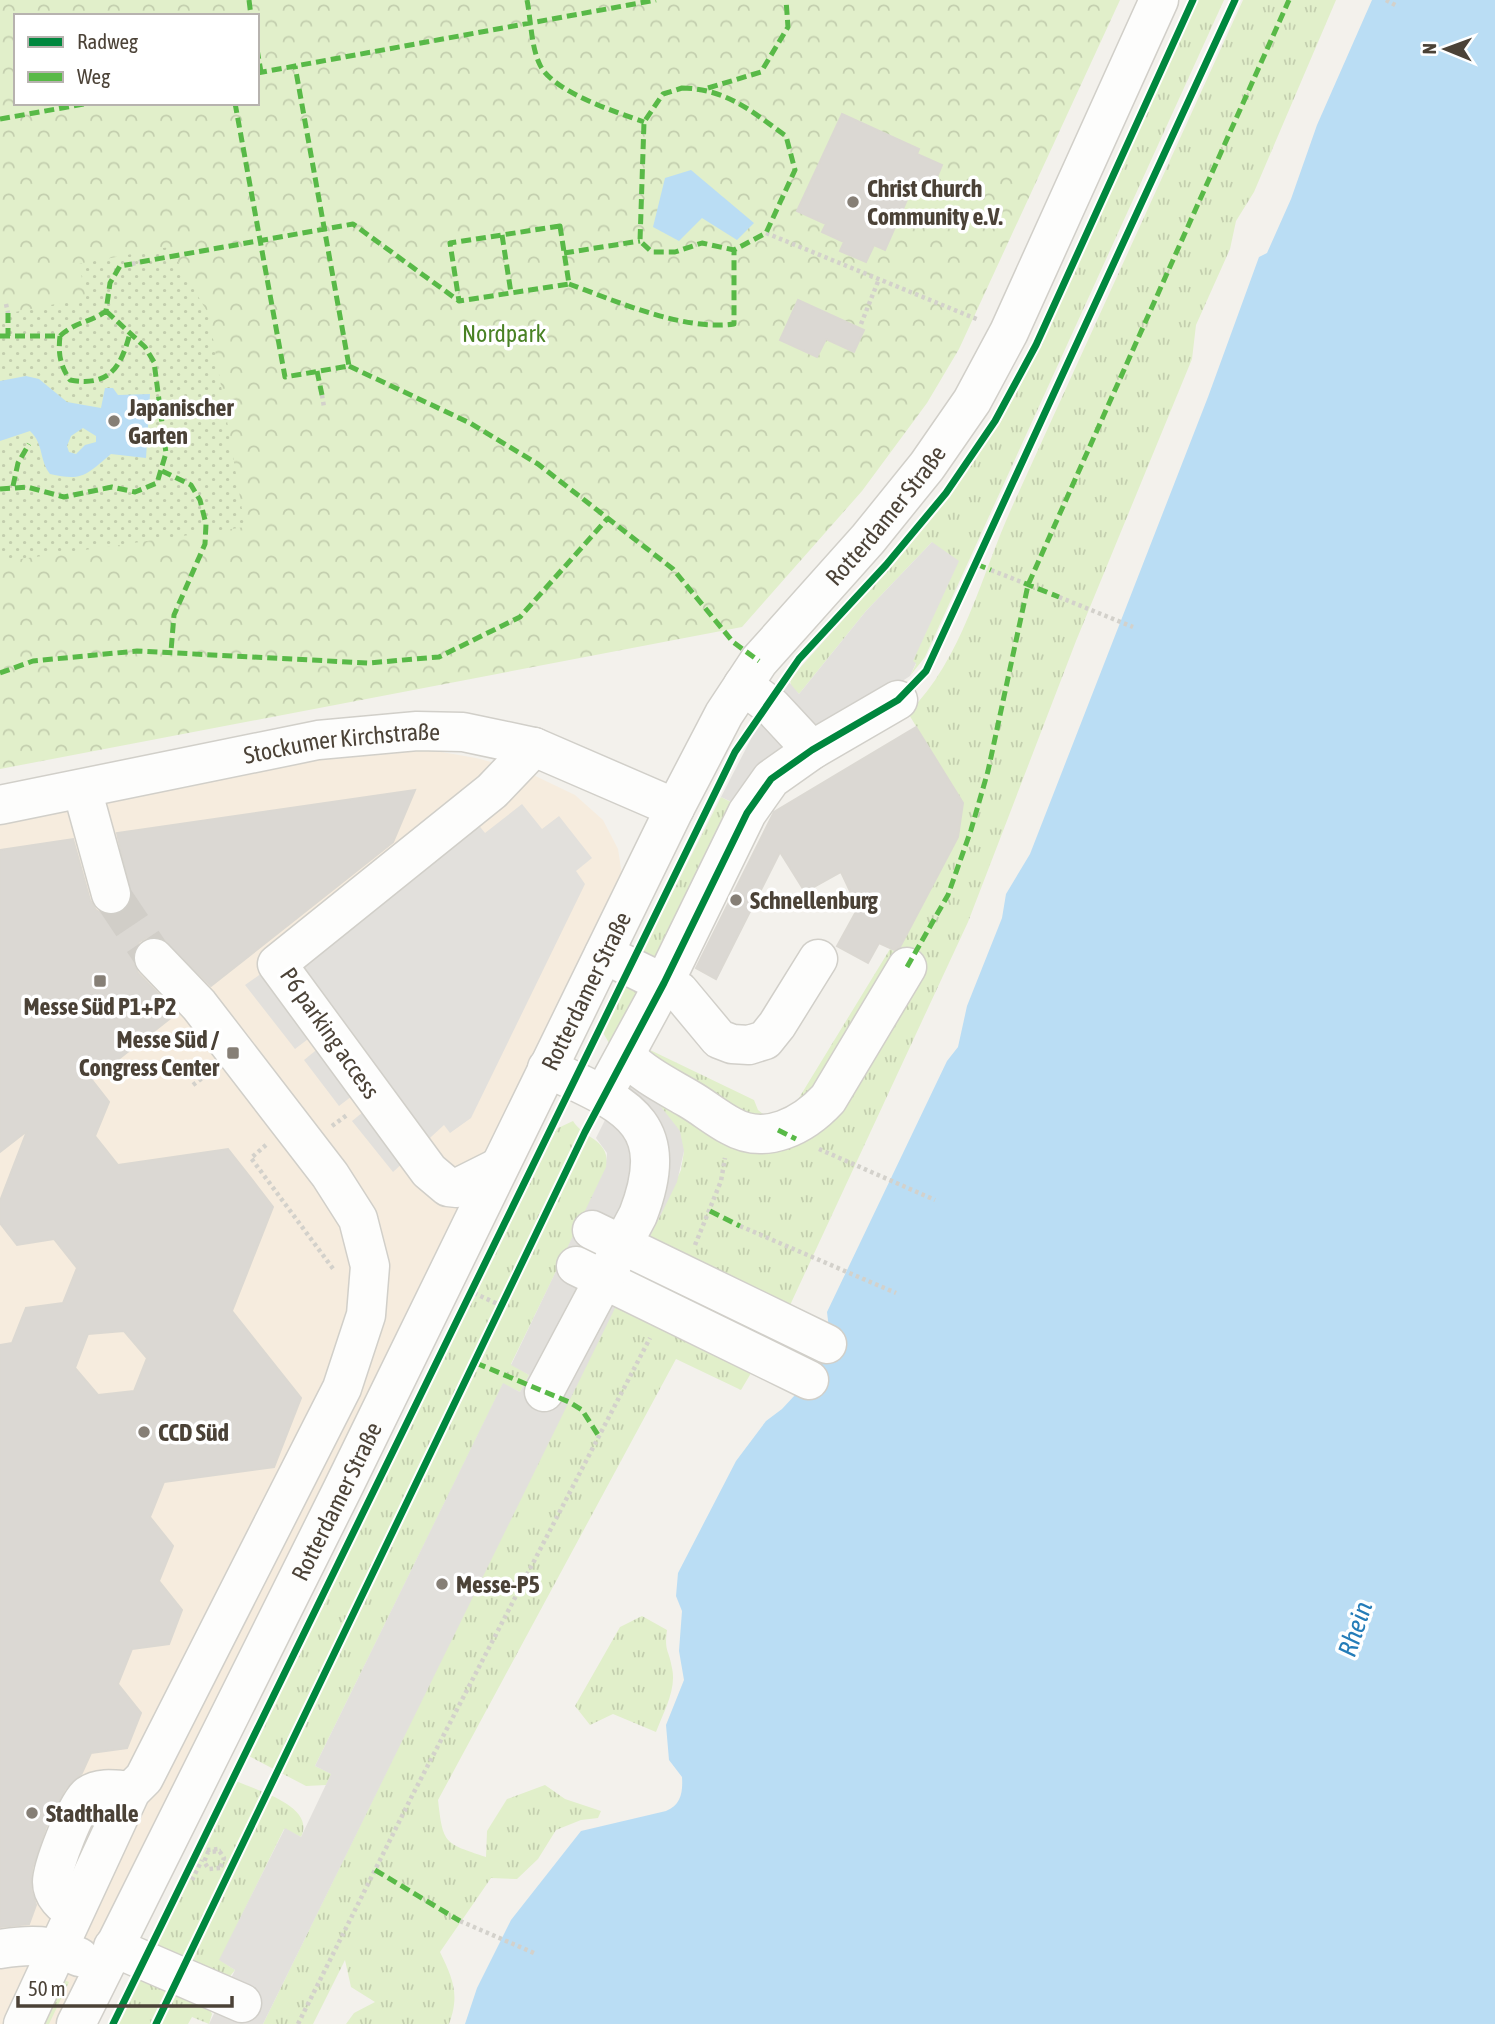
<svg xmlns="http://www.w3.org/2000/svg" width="1495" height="2024" font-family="'Asap Condensed',sans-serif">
  <defs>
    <pattern id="grass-tufts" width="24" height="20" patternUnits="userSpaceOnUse" patternTransform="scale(1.75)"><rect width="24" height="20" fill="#e1efca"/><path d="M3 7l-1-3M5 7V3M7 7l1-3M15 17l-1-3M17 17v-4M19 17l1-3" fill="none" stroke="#c3ceae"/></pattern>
    <pattern id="park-crowns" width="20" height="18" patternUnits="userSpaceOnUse" patternTransform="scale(1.75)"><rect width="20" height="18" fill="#e1efca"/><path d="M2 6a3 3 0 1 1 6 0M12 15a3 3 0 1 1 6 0" fill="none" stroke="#c3ceae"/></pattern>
    <pattern id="garden-dots" width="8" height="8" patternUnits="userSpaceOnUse" patternTransform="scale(1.75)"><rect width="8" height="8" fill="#e1efca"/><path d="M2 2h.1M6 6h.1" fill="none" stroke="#c3ceae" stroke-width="1.8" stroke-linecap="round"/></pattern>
  </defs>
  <rect width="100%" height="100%" fill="#f3f1ec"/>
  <path fill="#f6ecde" d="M430,750L476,758L525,771L575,795L603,820L618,849L625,894L63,2024H0V820L290,764L366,752Z"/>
  <path fill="url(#grass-tufts)" d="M1197,0H1224L925,657L910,676L916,664L912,661L932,542L866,611L799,694L791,686L790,679L889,568L949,494L1000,423L1040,348Z
    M1243,0H1336L1254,192L1236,221L1230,249L1196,325L1192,359L1076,641L968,922L785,1316L741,1390L676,1359L438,1800C443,1844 444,1843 486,1857L487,1831L507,1799L545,1785L565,1799L601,1811L598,1818L581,1820L556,1830L538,1859L517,1879L491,1878L440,1952C453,1979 460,1995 449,2024H346L354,2013L375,2002L351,1987L345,1960L313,2024H263L681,1170L684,1151L631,1068L648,1049L754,1100L758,1110L768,1118L791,1111L890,949L900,954L903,949L900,948L958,837L957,794L908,713C963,659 981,575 1012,507C1089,338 1166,169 1243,0Z
    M721,797L741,807L616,1055L602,1031Z
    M573,1121C585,1140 609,1138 607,1167L511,1364L529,1375L520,1392L503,1384L315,1766L332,1774L326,1785L306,1786L249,1756L556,1129Z
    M642,1616L667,1630C664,1652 669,1649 672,1668C677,1689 663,1713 656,1732L613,1714L590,1725L575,1706L620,1627Z
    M236,1781C258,1791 316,1806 301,1837L284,1829L220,1960L235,1970L227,1980L154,1950Z
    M142,1973L209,2008L212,2014L209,2024L192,2017L188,2024H118Z
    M61,1979L69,1982L49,2024H39Z"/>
  <path fill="url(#park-crowns)" fill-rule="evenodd" d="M0,0H1120L959,349L927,403L862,491L742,627L0,769ZM16,16H257V103H16Z"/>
  <path fill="url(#garden-dots)" d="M169,247L209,315L245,527L0,562V315L86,298L79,264Z"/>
  <path fill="#e2e0dc" d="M932,542L959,561L913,661L916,663L910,676L819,736L738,805L721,797L754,733L789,682L799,694L866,611Z
    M462,804L485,833L522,804L542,829L559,816L592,858L576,871L585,884L471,1118L450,1133L444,1125L393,1172L352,1121L368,1108L356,1093L339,1106L304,1060L320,1047L312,1036L295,1049L245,985L262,973L257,966Z
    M631,1068L680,1131L684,1151L677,1182L263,2024H209L235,1970L219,1960L285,1828L301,1837L331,1774L315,1766L503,1383L520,1392L529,1375L511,1365L606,1167L607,1153L596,1138Z"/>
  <path fill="#baddf4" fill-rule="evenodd" d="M1372,0H1495V2024H465L477,1988L511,1920L581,1831L666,1811C681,1805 683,1792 682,1777L669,1760L666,1725L684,1680L679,1651L682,1611L676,1596L678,1573L736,1461L766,1421L782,1409L809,1380L830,1337L827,1312L947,1061L958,1047L967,1006L1002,918L1006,894L1030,854L1208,397L1259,257L1267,253L1291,199L1317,125Z
    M691,170L754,223L737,240L702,218L679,241L653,227L665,178Z
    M26,376L39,379L67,402L101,408L105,388H113L118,395L150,394L146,458L111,454C87,474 83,482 50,474C39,460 44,444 30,431L0,441V381ZM83,428L96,436V442L85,445L76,454L69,452L67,446L71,436Z"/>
  <path fill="#dbd8d3" stroke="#dbd8d2" stroke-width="2" fill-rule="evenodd" d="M842,114L919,149L917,154L942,165L930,194L913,186L885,250L874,245L866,262L840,251L844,242L822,232L826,224L797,211Z
    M798,300L864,330L854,352L826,339L817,357L780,340Z
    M916,727L963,803L958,837L900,947L894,950L879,943L868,963L837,946L858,908L841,872L805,892L780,852L716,979L696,968L774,812Z
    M415,790L393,842L211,986L161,937H148L139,942L133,951V963L138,973L177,1013L92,1080L109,1102L95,1136L118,1165L228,1149L257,1186L273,1207L232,1311L301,1398L274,1467L164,1482L150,1517L173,1546L159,1581L182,1610L169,1644L132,1649L118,1684L141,1713L127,1748L91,1753L82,1773L65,1789L46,1827L32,1869L31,1889L36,1905L29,1924L0,1927V1345L12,1343L26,1308L63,1303L77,1268L54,1239L17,1245L0,1223V1201L27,1131L0,1152V850L73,839L90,900L96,910L105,915H116L126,910L132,899L117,833ZM124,1331L147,1358L134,1391L98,1395L75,1368L88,1334Z"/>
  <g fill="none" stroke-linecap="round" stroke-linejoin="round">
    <path stroke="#d1cec8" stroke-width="38" stroke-dasharray="38 19" stroke-linecap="butt" d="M111,894L154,958"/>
    <g stroke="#d1cfc9" stroke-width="41">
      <g id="minor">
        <path d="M743,685L772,707L812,750"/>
        <path d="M82,789L111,894"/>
        <path id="s1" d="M0,805L318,740L417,731L463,732L534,747L675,808"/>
        <path d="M604,954L679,991L719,1039L732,1044L749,1045L765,1040L777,1025L818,959"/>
        <path d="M626,1056C644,1075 667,1086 689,1099C703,1107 716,1118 731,1126C766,1146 804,1125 828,1099L907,967"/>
        <path d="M603,1095L664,983L747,813L771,779L812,750L898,700"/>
        <path d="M497,1168L457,1188L448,1187L429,1171L277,964L492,791L534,747"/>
        <path d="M592,1230L827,1344"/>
        <path d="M576,1266L809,1380"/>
        <path d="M544,1392L638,1215C675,1119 622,1104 547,1068"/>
        <path d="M74,1911C63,1906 52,1895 52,1882C52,1867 77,1803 88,1795C101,1786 117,1790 131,1791"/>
        <path d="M113,1947L242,2003"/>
        <path d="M0,1949C30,1944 52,1944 79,1957"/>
        <path d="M23,2024L131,1791L144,1778L342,1388L366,1315L370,1266L358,1219L330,1175L199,1005L154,958"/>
        <path id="s2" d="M76,2024L342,1490L675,808L724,714L759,661L868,539L927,466L972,401L1009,332L1159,0"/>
      </g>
    </g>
    <path stroke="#d3d1cb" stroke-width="4.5" stroke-dasharray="3.5 3.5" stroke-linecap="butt" d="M1386,0L1397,6
      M766,233L979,320
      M132,264L140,262
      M6,304L8,313
      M861,324L879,279
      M322,395L324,407
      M991,570L1024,583
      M1059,597L1133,627
      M193,1085L209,1073
      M332,1126L347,1115
      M266,1145L251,1158L334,1270
      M819,1149L935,1200
      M740,1226L896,1293
      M695,1245L721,1181L725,1158
      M474,1293L502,1306
      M220,1868L209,1869L204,1862L208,1852L221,1851
      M192,1880L202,1860
      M460,1921L534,1953
      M298,2024L413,1794L650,1338"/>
    <use href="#minor" stroke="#fdfdfc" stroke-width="38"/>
    <path stroke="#d3d1cb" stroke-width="4.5" stroke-dasharray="3.5 3.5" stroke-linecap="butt" d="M207,1850L218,1849L224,1858L220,1868"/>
    <path stroke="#58b947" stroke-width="5" stroke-dasharray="10 5" stroke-linecap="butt" d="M249,0L251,16
      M527,0C531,20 531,47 540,65C553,92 616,112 644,122
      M257,49L261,72
      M257,73L656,0
      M682,88C727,89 751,111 786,136L795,170L766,233L734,250L702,243L675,252H652L640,241L644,122L663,94Z
      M708,88L761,72L788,27L786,0
      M235,103L285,377L349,366L295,66
      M0,119L90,103
      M560,226L569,284L459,301L450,243Z
      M502,235L511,293
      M564,253L640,241
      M140,262L353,224L459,301
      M569,284C616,301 683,331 734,324V250
      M8,313V336
      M0,336H60C76,321 90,323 106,311L110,283L120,266L132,264
      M60,336C58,354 60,365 70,380C110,387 121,367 130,333
      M349,366L470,423L538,464L673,569L733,642L759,661
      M317,371L322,395
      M162,471L191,485L200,500L206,524L205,544L174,615L171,651
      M13,486L18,463L29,444
      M0,489L27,487L64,497L112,487L135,492L157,483L166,453L154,362L145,347L106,311
      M976,564L991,570
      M1024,583L1059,597
      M0,673L33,661L137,651L368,663L439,657L520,617L608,518
      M907,967L948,895L971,830L988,771L1028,585L1289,0
      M778,1130L796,1139
      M710,1211L740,1226
      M476,1363L569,1402L582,1410L600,1438
      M375,1870L460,1921"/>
    <g stroke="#fff" stroke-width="11">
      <path id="cycleway" d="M113,2024L735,752L799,659L886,565L946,493L995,421L1036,345L1193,0
        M156,2024L585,1132L664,983L747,813L771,779L812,750L898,700L926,671L1235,0"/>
    </g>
    <use href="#cycleway" stroke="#00873e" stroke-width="7"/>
  </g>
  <g fill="#867f76" stroke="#fff" stroke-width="2.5">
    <circle cx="853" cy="202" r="7"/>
    <circle cx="114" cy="421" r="7"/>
    <circle cx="736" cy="900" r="7"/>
    <rect x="93" y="974" width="14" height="14" rx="3.5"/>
    <rect x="226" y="1046" width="14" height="14" rx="3.5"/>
    <circle cx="144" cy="1432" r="7"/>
    <circle cx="442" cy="1584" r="7"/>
    <circle cx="32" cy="1813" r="7"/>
  </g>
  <g text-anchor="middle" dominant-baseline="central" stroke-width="7" stroke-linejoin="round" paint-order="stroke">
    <g font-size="24" font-weight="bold" fill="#4b4237" stroke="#fff" text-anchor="start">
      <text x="867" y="188">Christ Church<tspan x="867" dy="28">Community e.V.</tspan></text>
      <text x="128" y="407">Japanischer<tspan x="128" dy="28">Garten</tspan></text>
      <text x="750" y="900">Schnellenburg</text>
      <text x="100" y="1006" text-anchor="middle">Messe Süd P1+P2</text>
      <text x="219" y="1039" text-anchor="end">Messe Süd /<tspan x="219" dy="28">Congress Center</tspan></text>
      <text x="158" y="1432">CCD Süd</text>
      <text x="456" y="1584">Messe-P5</text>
      <text x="46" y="1813">Stadthalle</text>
    </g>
    <g font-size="24" fill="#498224" stroke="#fff">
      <text x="504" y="333">Nordpark</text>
    </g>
    <g font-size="24" fill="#4b4237" stroke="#fff">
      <text stroke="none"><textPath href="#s2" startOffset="1718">Rotterdamer Straße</textPath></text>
      <text stroke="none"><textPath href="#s1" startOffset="348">Stockumer Kirchstraße</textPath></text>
      <text stroke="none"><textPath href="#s2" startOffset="1152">Rotterdamer Straße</textPath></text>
      <text transform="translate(330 1033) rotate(55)">P6 parking access</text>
      <text stroke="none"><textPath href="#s2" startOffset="584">Rotterdamer Straße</textPath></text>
    </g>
    <g font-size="26" font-style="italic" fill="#247cb8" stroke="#fff">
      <text transform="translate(1355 1629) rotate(-71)">Rhein</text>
    </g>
  </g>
  <rect x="14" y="14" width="245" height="91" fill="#ffffff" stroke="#b7b3af" stroke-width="2"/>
  <rect x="28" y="37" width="35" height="10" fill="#00873e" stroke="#b7b3af" stroke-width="2"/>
  <text x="77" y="49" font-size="21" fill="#4b4237">Radweg</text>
  <rect x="28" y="72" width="35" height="10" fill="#58b947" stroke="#b7b3af" stroke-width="2"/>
  <text x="77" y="84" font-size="21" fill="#4b4237">Weg</text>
  <g transform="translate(1446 49) rotate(271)" stroke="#ffffff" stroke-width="5" paint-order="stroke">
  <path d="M0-5L12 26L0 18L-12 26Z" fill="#4b4237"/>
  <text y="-10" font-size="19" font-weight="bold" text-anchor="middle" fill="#4b4237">N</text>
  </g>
  <path d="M18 1996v10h214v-10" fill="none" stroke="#4b4237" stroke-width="3.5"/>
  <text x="28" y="1996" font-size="21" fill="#4b4237" stroke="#ffffff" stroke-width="5" paint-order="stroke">50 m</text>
</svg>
